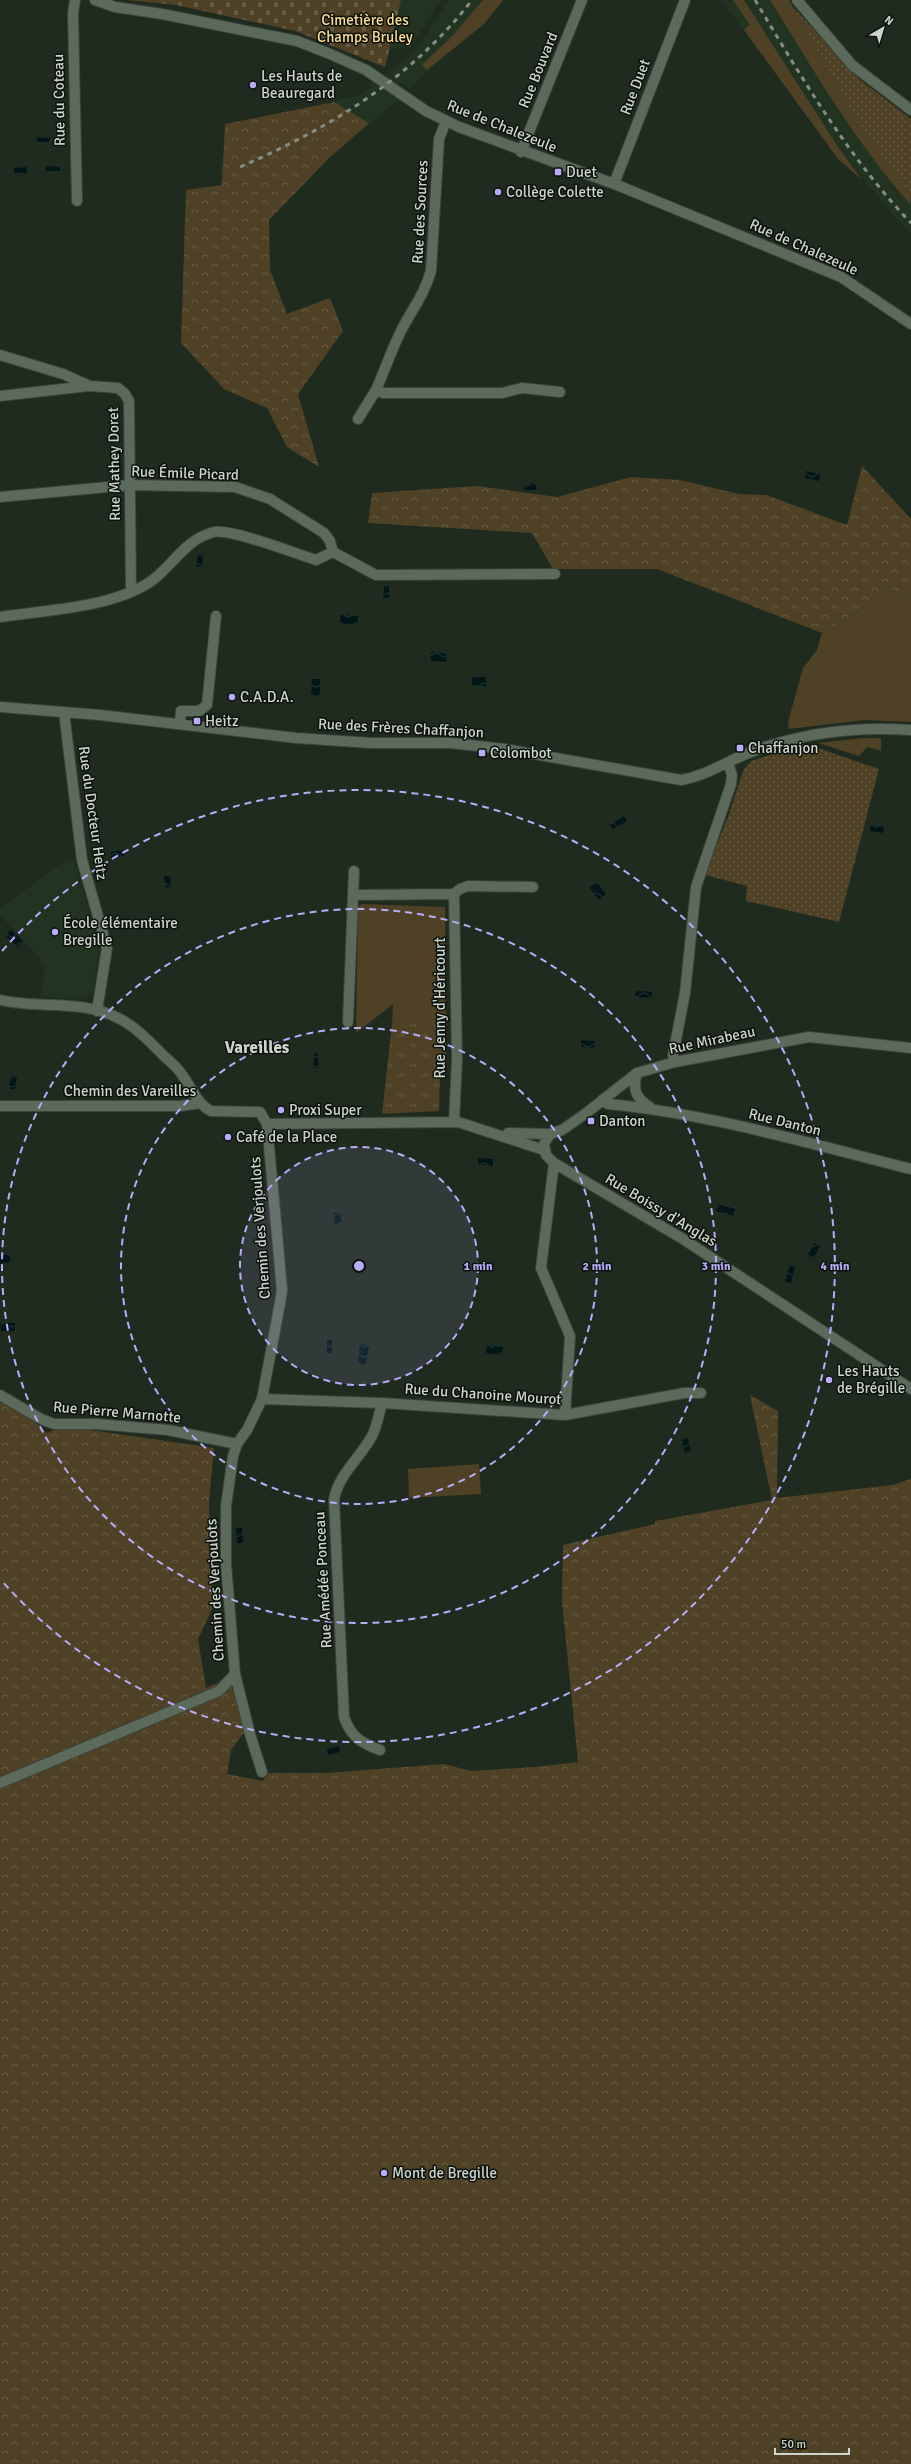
<svg xmlns="http://www.w3.org/2000/svg" width="911" height="2464" font-family="Signika,sans-serif">
  <defs>
    <pattern id="forest-crowns" width="20" height="18" patternUnits="userSpaceOnUse"><rect width="20" height="18" fill="#4e4125"/><path d="M2 6a3 3 0 1 1 6 0M12 15a3 3 0 1 1 6 0" fill="none" stroke="#665c43"/></pattern>
    <pattern id="cemetery-stones" width="16" height="16" patternUnits="userSpaceOnUse"><rect width="16" height="16" fill="#4e4125"/><path d="M2 7V4a2 2 0 0 1 4 0v3zM10 15v-3a2 2 0 0 1 4 0v3z" fill="#665c43"/></pattern>
    <pattern id="park-tufts" width="24" height="20" patternUnits="userSpaceOnUse"><rect width="24" height="20" fill="#4e4125"/><path d="M3 7l-1-3M5 7V3M7 7l1-3M15 17l-1-3M17 17v-4M19 17l1-3" fill="none" stroke="#665c43"/></pattern>
    <pattern id="garden-dots" width="8" height="8" patternUnits="userSpaceOnUse"><rect width="8" height="8" fill="#4e4125"/><path d="M2 2h.1M6 6h.1" fill="none" stroke="#665c43" stroke-width="1.8" stroke-linecap="round"/></pattern>
    <pattern id="water-waves" width="16" height="10" patternUnits="userSpaceOnUse"><rect width="16" height="10" fill="#021517"/><path d="M0 5q4-4 8 0t8 0" fill="none" stroke="#263638"/></pattern>
  </defs>
  <rect width="100%" height="100%" fill="#1f2b1f"/>
  <path fill="#223321" d="M401,0H441L411,47L400,50L389,47Z
    M449,0H503L491,15L409,89L399,82L388,92L398,100L329,158L269,220L221,223V161L226,142L317,110L345,97L354,98L373,86L367,84L368,82L364,80L377,84L418,47Z
    M721,0H789L842,94L911,195V234L893,215L789,90Z
    M73,859L79,878L77,879L78,884H81L99,949L93,992L84,1000L41,996L45,966L39,959L40,957L0,916V909L59,865Z"/>
  <path fill="#4e4125" d="M483,0H503L484,24L427,70L422,65L453,35Z
    M733,0H744L836,144L862,180L838,159L744,30L750,25Z
    M770,0H789L862,129L911,195L910,204C855,142 814,71 770,0Z
    M891,590L911,597V722L864,720L789,729L788,722L803,668L817,650L822,633Z
    M863,738H881V751L867,747L859,756L818,743Z
    M362,904L445,907L446,1024H392L393,1004L356,1033L358,907Z
    M479,1464L481,1494L409,1498L408,1469Z"/>
  <path fill="url(#forest-crowns)" d="M334,102L369,123L329,158L269,220L270,270L287,314L330,298L343,331L298,394L319,467L287,447L267,408L224,389L181,343L186,190L222,185L225,124Z
    M862,466L911,519V597L891,590L822,633L657,569H553L532,533L368,523L372,493L477,486L557,497L631,477L680,480L739,494L766,495L847,525Z
    M750,1395L778,1411L777,1498L892,1485L911,1479V2464H0V1399L20,1409L47,1433L63,1426L214,1448L209,1503L213,1607L198,1639L206,1688L229,1678L246,1730L231,1750L227,1774L263,1781L268,1773H326L444,1764L471,1771L534,1767L578,1762L562,1601L563,1545L655,1524V1521L772,1500Z"/>
  <path fill="url(#cemetery-stones)" d="M127,0H401L385,67L295,31L176,5Z"/>
  <path fill="url(#park-tufts)" d="M392,1024H446V1070H440L439,1111L382,1114Z"/>
  <path fill="url(#garden-dots)" d="M793,7L859,79L911,119V195L862,129Z
    M806,744L879,769L839,922L746,901L747,886L705,875L729,814L743,771L751,761Z"/>
  <path fill="url(#water-waves)" d="M37,137L50,138L49,142H37Z
    M46,166L60,167V171H46Z
    M27,167V173H14V168Z
    M806,471L820,474L819,481L805,478Z
    M531,484H536V490H524V485L531,486Z
    M198,554H203L202,567L196,566Z
    M384,586H389V598H383Z
    M340,615L358,616L357,624H340Z
    M431,652L447,654L446,662L431,661Z
    M472,677H486V686L472,685Z
    M312,679H320V696L311,695Z
    M624,816L627,821L613,829L610,825Z
    M871,825L884,827L883,833L870,831Z
    M123,850L124,856L111,858V852Z
    M164,876H170L171,887L166,888Z
    M596,882L606,894L599,900L589,887Z
    M11,930L23,941L17,947L6,936Z
    M636,991L652,992V998L635,997Z
    M581,1040L595,1041L594,1048L581,1047Z
    M315,1052L318,1054V1068H313Z
    M12,1075L17,1076L15,1089H11L9,1085Z
    M478,1158L493,1159V1166L478,1164Z
    M718,1204L735,1209L733,1216L716,1211Z
    M340,1212L341,1224L335,1225L334,1213Z
    M814,1243L820,1246L813,1259L807,1256Z
    M8,1254L11,1257L9,1262L0,1264V1256Z
    M790,1265L795,1267L791,1283L785,1282Z
    M0,1323H15V1331H1Z
    M327,1340H332V1353H327Z
    M360,1344L369,1346L366,1364L362,1365L358,1362Z
    M487,1345L503,1347L502,1355L486,1353Z
    M688,1438L691,1451L685,1452L682,1440Z
    M236,1528H242L243,1543H237Z
    M339,1746L340,1752L328,1755L327,1749Z"/>
  <g fill="none" stroke-linecap="round" stroke-linejoin="round">
    <g stroke="#3b453b" stroke-width="12">
      <path id="minor" d="M75,0L73,13L77,201
        M797,0L852,65L911,110
        M446,121L439,139L431,271C424,295 413,308 402,329C392,348 385,370 376,390L383,393H502L522,388L560,392
        M521,152L582,0
        M0,355L63,374L90,386L118,388L125,394L129,401L131,590
        M0,396L88,386
        M358,419L376,390
        M0,497L129,485L235,487L270,499L324,533L330,541L333,552
        M333,552L376,575L555,574
        M0,617C47,610 110,608 150,582C173,566 185,539 214,532C230,528 297,554 316,560L333,552
        M0,707L100,715L296,738L372,743H450L505,749L681,780C705,776 724,763 746,754C799,733 855,726 911,730
        M64,712L82,860L107,948L97,1011
        M180,724L181,711H199L207,705L216,616
        M353,895L454,894L460,889L468,886L533,887
        M0,1000C39,1009 84,999 120,1019C136,1027 151,1043 164,1056C171,1062 178,1068 183,1076C192,1088 197,1104 211,1111L260,1112L267,1124L282,1290L280,1303L262,1399L247,1430L237,1444L233,1456L226,1506V1564L235,1674L250,1734L262,1772
        M348,1022L354,871
        M911,1048L809,1037L675,1062L637,1073L585,1114L562,1130L550,1134L544,1144L546,1155L554,1163L683,1239L911,1389
        M675,1062L673,1055L685,993L696,887L731,784L732,775L728,763
        M637,1073C632,1089 636,1099 650,1107
        M602,1100L608,1104C711,1114 811,1144 911,1169
        M0,1106H180L201,1103
        M454,1122L457,1060L454,894
        M267,1124L458,1122L544,1150
        M508,1133L550,1134
        M554,1163L541,1268L570,1336L565,1415
        M0,1395L41,1419L54,1424H96L168,1430L237,1444
        M262,1399L382,1403L565,1415L684,1393H701
        M380,1750C361,1743 351,1737 344,1717L334,1499C339,1474 360,1458 372,1436C377,1426 379,1414 382,1403
        M0,1783L219,1691L235,1674"/>
    </g>
    <g stroke="#3b453b" stroke-width="12">
      <path id="tertiary" d="M95,0L115,7L162,14L297,41L330,54L366,70L426,111L459,127L617,185L841,277L911,324
        M614,184L685,0"/>
    </g>
    <use href="#minor" stroke="#5c6a5c" stroke-width="10"/>
    <use href="#tertiary" stroke="#5c6a5c" stroke-width="10"/>
    <path stroke="#848d84" stroke-width="3" stroke-dasharray="5 5" stroke-linecap="butt" d="M755,0C802,78 848,157 911,223
      M240,167C330,128 412,78 472,0"/>
  </g>
  <circle cx="359" cy="1266" r="119" fill="#b8abf7" fill-opacity=".12"/>
  <g fill="none" stroke="#b8abf7" stroke-width="2" stroke-dasharray="7 5">
    <circle cx="359" cy="1266" r="119"/>
    <circle cx="359" cy="1266" r="238"/>
    <circle cx="359" cy="1266" r="357"/>
    <path d="M2 951A476 476 0 1 1 2 1581"/>
  </g>
  <g fill="#b8abf7" stroke="#0c120c" stroke-width="1.5">
    <circle cx="253" cy="85" r="4"/>
    <rect x="554" y="168" width="8" height="8" rx="2"/>
    <circle cx="498" cy="192" r="4"/>
    <circle cx="232" cy="697" r="4"/>
    <rect x="193" y="717" width="8" height="8" rx="2"/>
    <rect x="736" y="744" width="8" height="8" rx="2"/>
    <rect x="478" y="749" width="8" height="8" rx="2"/>
    <circle cx="55" cy="932" r="4"/>
    <circle cx="281" cy="1110" r="4"/>
    <rect x="587" y="1117" width="8" height="8" rx="2"/>
    <circle cx="228" cy="1137" r="4"/>
    <circle cx="829" cy="1380" r="4"/>
    <circle cx="384" cy="2173" r="4"/>
  </g>
  <g text-anchor="middle" dominant-baseline="central" stroke-width="3" stroke-linejoin="round" paint-order="stroke">
    <g font-size="15" fill="#fddb93" stroke="#0c120c">
      <text x="365" y="20">Cimetière des<tspan x="365" dy="17">Champs Bruley</tspan></text>
    </g>
    <g font-size="15" fill="#cdd4cc" stroke="#0c120c">
      <text transform="translate(538 70) rotate(-68)">Rue Bouvard</text>
      <text transform="translate(635 87) rotate(-69)">Rue Duet</text>
      <text transform="translate(59 100) rotate(-91)">Rue du Coteau</text>
      <text transform="translate(502 126) rotate(22)">Rue de Chalezeule</text>
      <text transform="translate(420 212) rotate(-87)">Rue des Sources</text>
      <text transform="translate(804 247) rotate(24)">Rue de Chalezeule</text>
      <text transform="translate(114 464) rotate(-91)">Rue Mathey Doret</text>
      <text transform="translate(185 473) rotate(2)">Rue Émile Picard</text>
      <text transform="translate(401 728) rotate(3)">Rue des Frères Chaffanjon</text>
      <text transform="translate(93 813) rotate(82)">Rue du Docteur Heitz</text>
      <text transform="translate(440 1008) rotate(-90)">Rue Jenny d'Héricourt</text>
      <text transform="translate(712 1040) rotate(-12)">Rue Mirabeau</text>
      <text x="130" y="1091">Chemin des Vareilles</text>
      <text transform="translate(785 1122) rotate(14)">Rue Danton</text>
      <text transform="translate(661 1210) rotate(31)">Rue Boissy d'Anglas</text>
      <text transform="translate(260 1228) rotate(-94)">Chemin des Verjoulots</text>
      <text transform="translate(483 1394) rotate(4)">Rue du Chanoine Mourot</text>
      <text transform="translate(117 1412) rotate(5)">Rue Pierre Marnotte</text>
      <text transform="translate(323 1580) rotate(-93)">Rue Amédée Ponceau</text>
      <text transform="translate(215 1590) rotate(-93)">Chemin des Verjoulots</text>
    </g>
    <g font-size="15" fill="#cdd4cc" stroke="#0c120c" text-anchor="start">
      <text x="261" y="76">Les Hauts de<tspan x="261" dy="17">Beauregard</tspan></text>
      <text x="566" y="172">Duet</text>
      <text x="506" y="192">Collège Colette</text>
      <text x="240" y="697">C.A.D.A.</text>
      <text x="205" y="721">Heitz</text>
      <text x="748" y="748">Chaffanjon</text>
      <text x="490" y="753">Colombot</text>
      <text x="63" y="923">École élémentaire<tspan x="63" dy="17">Bregille</tspan></text>
      <text x="289" y="1110">Proxi Super</text>
      <text x="599" y="1121">Danton</text>
      <text x="236" y="1137">Café de la Place</text>
      <text x="837" y="1371">Les Hauts<tspan x="837" dy="17">de Brégille</tspan></text>
      <text x="392" y="2173">Mont de Bregille</text>
    </g>
    <g font-size="17" font-weight="bold" fill="#cdd4cc" stroke="#0c120c">
      <text x="257" y="1047">Vareilles</text>
    </g>
  </g>
  <circle cx="359" cy="1266" r="6" fill="#b8abf7" stroke="#0c120c" stroke-width="2"/>
  <g font-size="12" text-anchor="middle" font-weight="bold" fill="#b8abf7" stroke="#0c120c" stroke-width="3" stroke-linejoin="round" paint-order="stroke">
    <text x="478" y="1270">1 min</text>
    <text x="597" y="1270">2 min</text>
    <text x="716" y="1270">3 min</text>
    <text x="835" y="1270">4 min</text>
  </g>
  <g transform="translate(883 28) rotate(38)" stroke="#0c120c" stroke-width="3" paint-order="stroke">
  <path d="M0-3L7 15L0 10L-7 15Z" fill="#cdd4cc"/>
  <text y="-6" font-size="11" font-weight="bold" text-anchor="middle" fill="#cdd4cc">N</text>
  </g>
  <path d="M775 2448v6h74v-6" fill="none" stroke="#cdd4cc" stroke-width="2"/>
  <text x="781" y="2448" font-size="12" fill="#cdd4cc" stroke="#0c120c" stroke-width="3" paint-order="stroke">50 m</text>
</svg>
